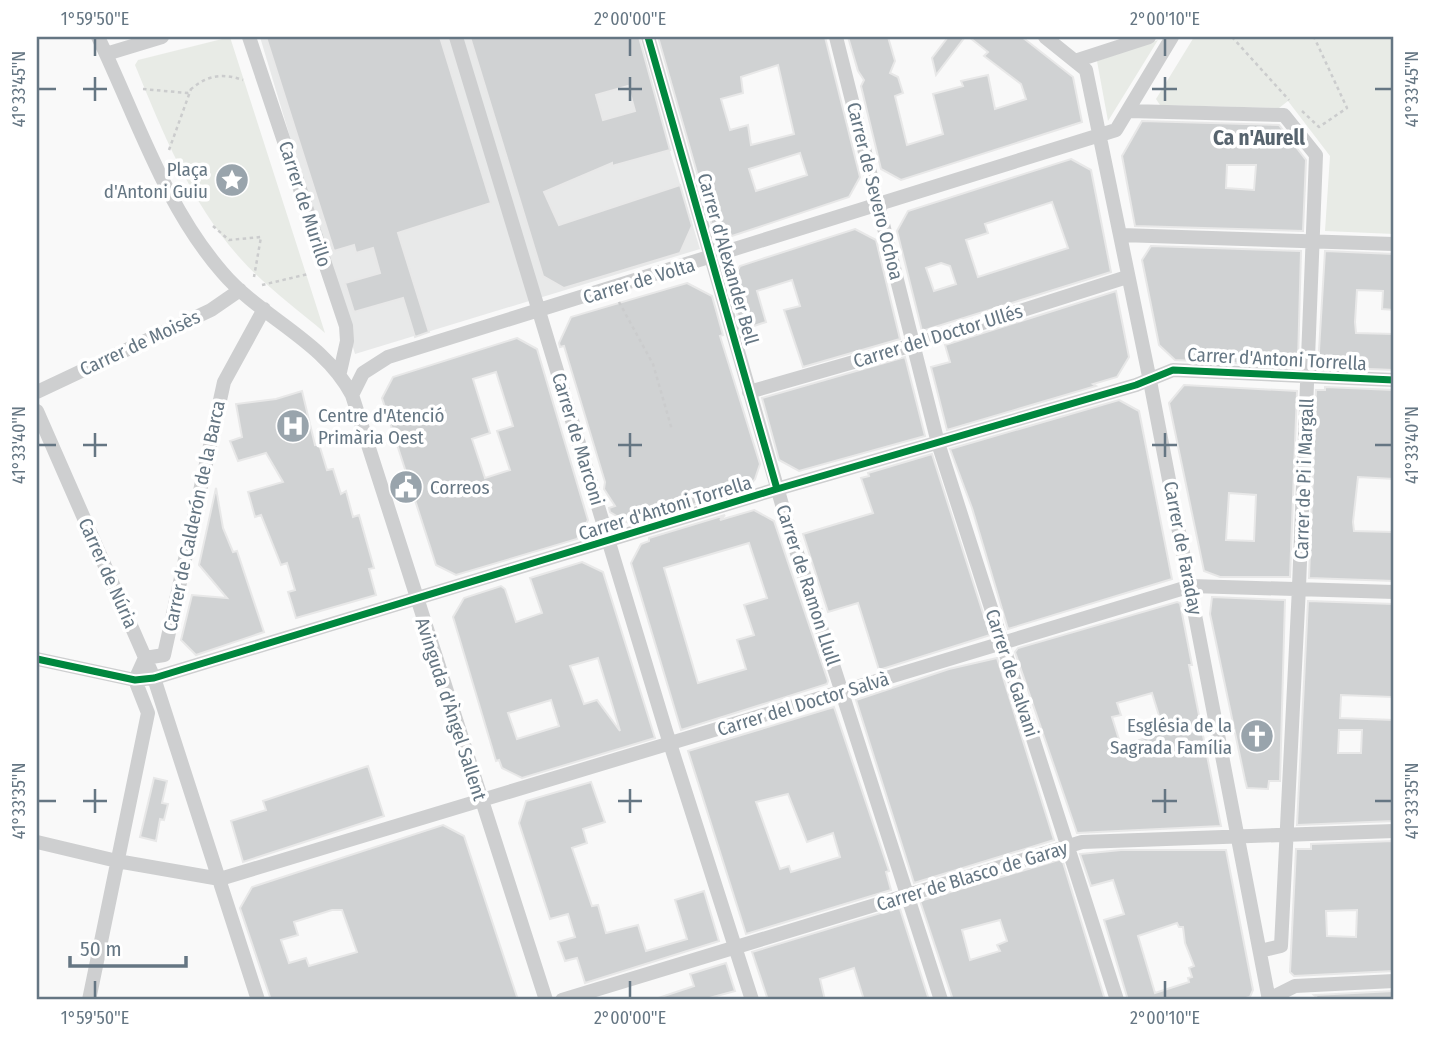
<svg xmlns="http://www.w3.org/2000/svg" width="1431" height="1037" font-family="'Fira Sans Condensed',sans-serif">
  <rect width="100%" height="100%" fill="#f9f9f9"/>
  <path fill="#e8e9e9" d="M260,37H635L700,249L355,354Z"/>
  <path fill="#e8ebe6" d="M230,37L325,333C297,309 265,286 240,258C192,205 162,131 135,65L138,60Z
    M1194,37H1394V234L1325,231L1330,156L1288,101L1279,108L1160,105L1156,99Z
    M1158,40L1108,121L1097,61Z"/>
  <path fill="#d0d2d3" stroke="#e8e8e8" stroke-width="2" fill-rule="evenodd" d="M266,37H440L491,203L398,233L429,332L415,337L403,298L354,312L345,283L380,273L373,248L356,253L354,245L334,251Z
    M470,37H639L670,150L612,166V163L544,192L559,225L680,185L692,226L680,253L564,288L543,276ZM628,86L635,111L603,120L596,95Z
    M658,37H825L860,177L849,197L732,236L712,225ZM778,65L794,134L751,145L748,125L730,130L721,99L743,93L741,77ZM800,153L807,175L756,191L749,169Z
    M848,37H888L895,61L890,73L898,77L903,93L895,96L907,145L943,134L933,94L963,86L961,81L988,75L995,109L1026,99L1021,84L984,56L988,52L969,37H1022L1073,77L1082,122L901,180L881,169L861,86L864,80L858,71Z
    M948,37H965L936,75L932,58Z
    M1142,121L1279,125L1306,160L1303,231L1135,226L1122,156ZM1227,165H1256L1254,190L1226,188Z
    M1071,159L1091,170L1111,272L922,331L897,231L908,211ZM1052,202L1068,248L978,277L966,240L988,233L985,224ZM941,263L950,266L956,284L934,291L926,268Z
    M855,229L876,240L900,339L803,367L784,310L800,306L792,280L757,291L766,322L742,330L729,286L740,266Z
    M1151,246L1301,251L1298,361L1294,366L1175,360L1159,345L1142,260Z
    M1325,251L1394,254V310L1382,309L1383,291L1357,290L1355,322L1356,333L1394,334V370L1318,367Z
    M687,283L712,296L723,335L720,336L760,464L755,479L748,488L630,524L610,512L609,508L615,506L604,489L605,482L564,346L560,347L559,343L571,317Z
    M1116,291L1129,357L1117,377L1093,384L1096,386L947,430L931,367L950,362L945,345Z
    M517,338L537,349L588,520L577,539L456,575L436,565L382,398L393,377ZM496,372L513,426L497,431L510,470L485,478L472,439L490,433L473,379Z
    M905,357L925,436L799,471L779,460L762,398Z
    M1184,385L1297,391L1290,577H1220L1204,571L1169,403ZM1229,493L1256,495L1254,541L1226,540Z
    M1325,387L1394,390V479L1358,477L1353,522L1354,531L1394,532V581L1309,578L1316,390H1325Z
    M302,391L315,445L319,444L327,470L333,469L341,494L346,491L353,517L359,515L374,568L369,569L376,595L296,618L288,592L295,590L287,563L281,565L261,515L255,517L248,492L283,482L266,453L238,461L230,441L242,437L236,404L276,399Z
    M1119,400L1139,411L1172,579L1008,629L972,508L950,449Z
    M932,454L990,635L879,670L858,603L828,612L803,534L873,513L861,478L869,476L868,473Z
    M216,488L223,528L233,552L237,551L264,632L196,655L181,640L192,595L227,598L199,565Z
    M754,510L774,521L828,681L827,684L681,730L631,563L641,544L649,541V538L725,515L720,520ZM749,543L767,598L744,605L754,635L737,640L746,669L698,683L664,568Z
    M582,562L603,572L655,738L522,778L502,768L499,760L496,761L453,617L464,598L501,586L505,589L516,622L542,613L530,578ZM598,658L609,694L620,731L597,700L584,704L570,666ZM551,700L559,726L517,739L508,713Z
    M1212,597L1285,600L1280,781H1269L1268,789L1247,788L1245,780L1210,614Z
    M1308,601L1394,604L1392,697L1341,695L1340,718L1394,720V821L1297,825ZM1339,730H1362L1361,753H1338Z
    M1177,602L1180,603L1192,665H1189L1221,826L1077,833L1015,652L1018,648ZM1152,693L1164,732L1121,746L1112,717L1121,715L1117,703Z
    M997,658L1054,840L914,883L856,700L949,669Z
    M834,707L889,871L886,872L891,890L746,934L688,751ZM788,794L807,842L833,833L840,857L791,872L789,866L780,869L756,802Z
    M368,766L384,816L243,862L231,821L266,810L263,801Z
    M154,778L167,781L162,803L168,804L164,820L160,819L156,841L140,837Z
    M591,782L605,822L583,829L587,843L572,848L592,906L598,905L606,933L638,925L646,951L687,939L675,900L704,891L719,941L585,983L577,958L565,961L558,942L575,937L568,914L550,919L519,823L526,801Z
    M443,825L464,836L518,1000H271L240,908L252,887ZM332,910H342L357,952L309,966L306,958L289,963L281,940L298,935L294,922Z
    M1394,841V971L1294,976L1290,972L1296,849H1311V844ZM1357,910L1356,937L1327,936L1326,911Z
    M1121,850H1226L1253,990L1250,997L1238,1000H1128L1104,920L1124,914L1113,880L1091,886L1080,854ZM1177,923L1179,927H1183L1185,943L1194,966L1189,968L1192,977L1188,978L1189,982L1155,993L1138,936Z
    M1062,859L1105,1000H953L920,901ZM1000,920L1007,941L997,945L1000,951L970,960L962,930Z
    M897,908L900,909L929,1000H864L854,968L820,979L825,1000H768L752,952Z
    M726,963L735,991L702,1000H659L658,998L694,986L690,974Z
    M1394,991V1000H1320L1314,995Z"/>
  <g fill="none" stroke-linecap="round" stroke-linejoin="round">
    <path stroke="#cbcccd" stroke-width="2.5" stroke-dasharray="3.5 3.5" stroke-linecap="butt" d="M1232,37L1289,100
      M143,89L187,93C204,76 220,72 243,80
      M1302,111L1319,127L1347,108L1314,37
      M169,150L191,89
      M213,226L229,240L261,237L254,277
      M262,285L308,274
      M619,302L653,364L672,430"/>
    <path stroke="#cecfd0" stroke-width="14" d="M98,37C136,116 164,205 222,272C261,318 323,340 352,395L546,1000
      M249,37L346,326L347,341L340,372
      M456,37L666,731L752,1000
      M648,37L787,522L941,1000
      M836,37L938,443L1117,1000
      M1045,37L1086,70L1150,381L1269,1000
      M106,54L162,37
      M1075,61L1149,37
      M1129,111L1284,115L1316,155L1299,587L1281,946L1260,951
      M1121,235L1394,244
      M37,392L211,310L240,290
      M749,392L913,345L1127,277
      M352,395L363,373L388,357L1116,130L1172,37
      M37,411L154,678L258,1000
      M37,659L135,680L154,678L777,489L1136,385L1173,370L1394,380
      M37,842L117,861L220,879L1191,586L1394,592
      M89,1000L148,713L135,680L145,658L164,655L224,382L264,309
      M562,1000L1082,842L1394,831
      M1267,1000L1295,986L1394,981"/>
    <g stroke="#fff" stroke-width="11">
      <path id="cycleway" d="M648,37L777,489
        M37,659L135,680L154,678L777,489L1136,385L1173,370L1394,380"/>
    </g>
    <use href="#cycleway" stroke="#00873e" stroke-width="7"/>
  </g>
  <path fill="none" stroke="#657683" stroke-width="2.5" d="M95,38V56M630,38V56M1165,38V56M95,77V101M630,77V101M1165,77V101M38,89H56M83,89H107M618,89H642M1152,89H1177M1375,89H1392M95,433V457M630,433V457M1165,433V457M38,445H56M83,445H107M618,445H642M1152,445H1177M1375,445H1392M95,789V813M630,789V813M1165,789V813M38,801H56M83,801H107M618,801H642M1152,801H1177M1375,801H1392M95,981V998M630,981V998M1165,981V998"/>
  <defs>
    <g id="sight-disc" transform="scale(1.75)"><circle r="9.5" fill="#99a4ac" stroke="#fff"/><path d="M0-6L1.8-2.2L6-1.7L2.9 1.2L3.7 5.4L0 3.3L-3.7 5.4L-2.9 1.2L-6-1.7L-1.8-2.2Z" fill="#fff"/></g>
    <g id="hospital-disc" transform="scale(1.75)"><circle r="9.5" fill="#99a4ac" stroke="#fff"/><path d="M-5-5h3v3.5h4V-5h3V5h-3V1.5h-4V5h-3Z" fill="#fff"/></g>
    <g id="civic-disc" transform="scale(1.75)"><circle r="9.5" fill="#99a4ac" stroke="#fff"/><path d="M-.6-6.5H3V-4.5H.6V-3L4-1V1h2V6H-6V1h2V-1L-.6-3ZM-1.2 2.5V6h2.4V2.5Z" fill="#fff"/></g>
    <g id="church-disc" transform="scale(1.75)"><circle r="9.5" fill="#99a4ac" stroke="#fff"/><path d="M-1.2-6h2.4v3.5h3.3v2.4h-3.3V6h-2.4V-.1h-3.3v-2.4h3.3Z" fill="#fff"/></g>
  </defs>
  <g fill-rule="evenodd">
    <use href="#sight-disc" x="232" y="180"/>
    <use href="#hospital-disc" x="293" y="426"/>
    <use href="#civic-disc" x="406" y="487"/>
    <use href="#church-disc" x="1257" y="736"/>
  </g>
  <g text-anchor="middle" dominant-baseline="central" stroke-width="7" stroke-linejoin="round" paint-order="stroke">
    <g font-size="19" fill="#657683" stroke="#fff" text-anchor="end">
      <text x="208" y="169">Plaça<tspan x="208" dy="22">d'Antoni Guiu</tspan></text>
      <text x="318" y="415" text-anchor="start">Centre d'Atenció<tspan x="318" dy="22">Primària Oest</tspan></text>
      <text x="430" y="487" text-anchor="start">Correos</text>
      <text x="1232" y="725">Església de la<tspan x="1232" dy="22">Sagrada Família</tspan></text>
    </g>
    <g font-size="19" fill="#657683" stroke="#fff">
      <text transform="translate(875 191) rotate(76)">Carrer de Severo Ochoa</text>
      <text transform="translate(305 204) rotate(72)">Carrer de Murillo</text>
      <text transform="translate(728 259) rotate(74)">Carrer d'Alexander Bell</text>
      <text transform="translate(639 281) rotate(-17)">Carrer de Volta</text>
      <text transform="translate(938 336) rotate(-17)">Carrer del Doctor Ullés</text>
      <text transform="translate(140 343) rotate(-25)">Carrer de Moisès</text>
      <text transform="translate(1277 359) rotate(3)">Carrer d'Antoni Torrella</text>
      <text transform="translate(578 439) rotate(73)">Carrer de Marconi</text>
      <text transform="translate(1304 479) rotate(-88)">Carrer de Pi i Margall</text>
      <text transform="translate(665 508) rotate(-17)">Carrer d'Antoni Torrella</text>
      <text transform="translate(194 516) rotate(-78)">Carrer de Calderón de la Barca</text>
      <text transform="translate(1183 548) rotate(79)">Carrer de Faraday</text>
      <text transform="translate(108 573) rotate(66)">Carrer de Núria</text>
      <text transform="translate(808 585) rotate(72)">Carrer de Ramon Llull</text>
      <text transform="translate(1012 673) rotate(72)">Carrer de Galvani</text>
      <text transform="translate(803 704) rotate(-17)">Carrer del Doctor Salvà</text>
      <text transform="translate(451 709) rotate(72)">Avinguda d'Àngel Sallent</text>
      <text transform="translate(972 876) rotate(-17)">Carrer de Blasco de Garay</text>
    </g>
    <g font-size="21" font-weight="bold" fill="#57646e" stroke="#fff">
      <text x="1259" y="138">Ca n'Aurell</text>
    </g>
  </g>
  <rect width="1431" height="1037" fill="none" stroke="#ffffff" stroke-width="77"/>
  <path d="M70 956v10h116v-10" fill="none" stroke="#657683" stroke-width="3.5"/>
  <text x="80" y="956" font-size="21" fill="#657683" stroke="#ffffff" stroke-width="5" paint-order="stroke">50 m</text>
  <rect x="38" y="38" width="1354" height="960" fill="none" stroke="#657683" stroke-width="2.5"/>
  <g font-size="18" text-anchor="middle" fill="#657683">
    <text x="95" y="25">1°59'50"E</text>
    <text x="630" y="25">2°00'00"E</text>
    <text x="1165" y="25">2°00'10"E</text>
    <text transform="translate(19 89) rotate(-90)" y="6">41°33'45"N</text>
    <text transform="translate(1412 89) rotate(-90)" y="6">41°33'45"N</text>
    <text transform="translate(19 445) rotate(-90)" y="6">41°33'40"N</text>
    <text transform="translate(1412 445) rotate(-90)" y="6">41°33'40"N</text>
    <text transform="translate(19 801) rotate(-90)" y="6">41°33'35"N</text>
    <text transform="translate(1412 801) rotate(-90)" y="6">41°33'35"N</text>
    <text x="95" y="1024">1°59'50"E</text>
    <text x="630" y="1024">2°00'00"E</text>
    <text x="1165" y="1024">2°00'10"E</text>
  </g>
</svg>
